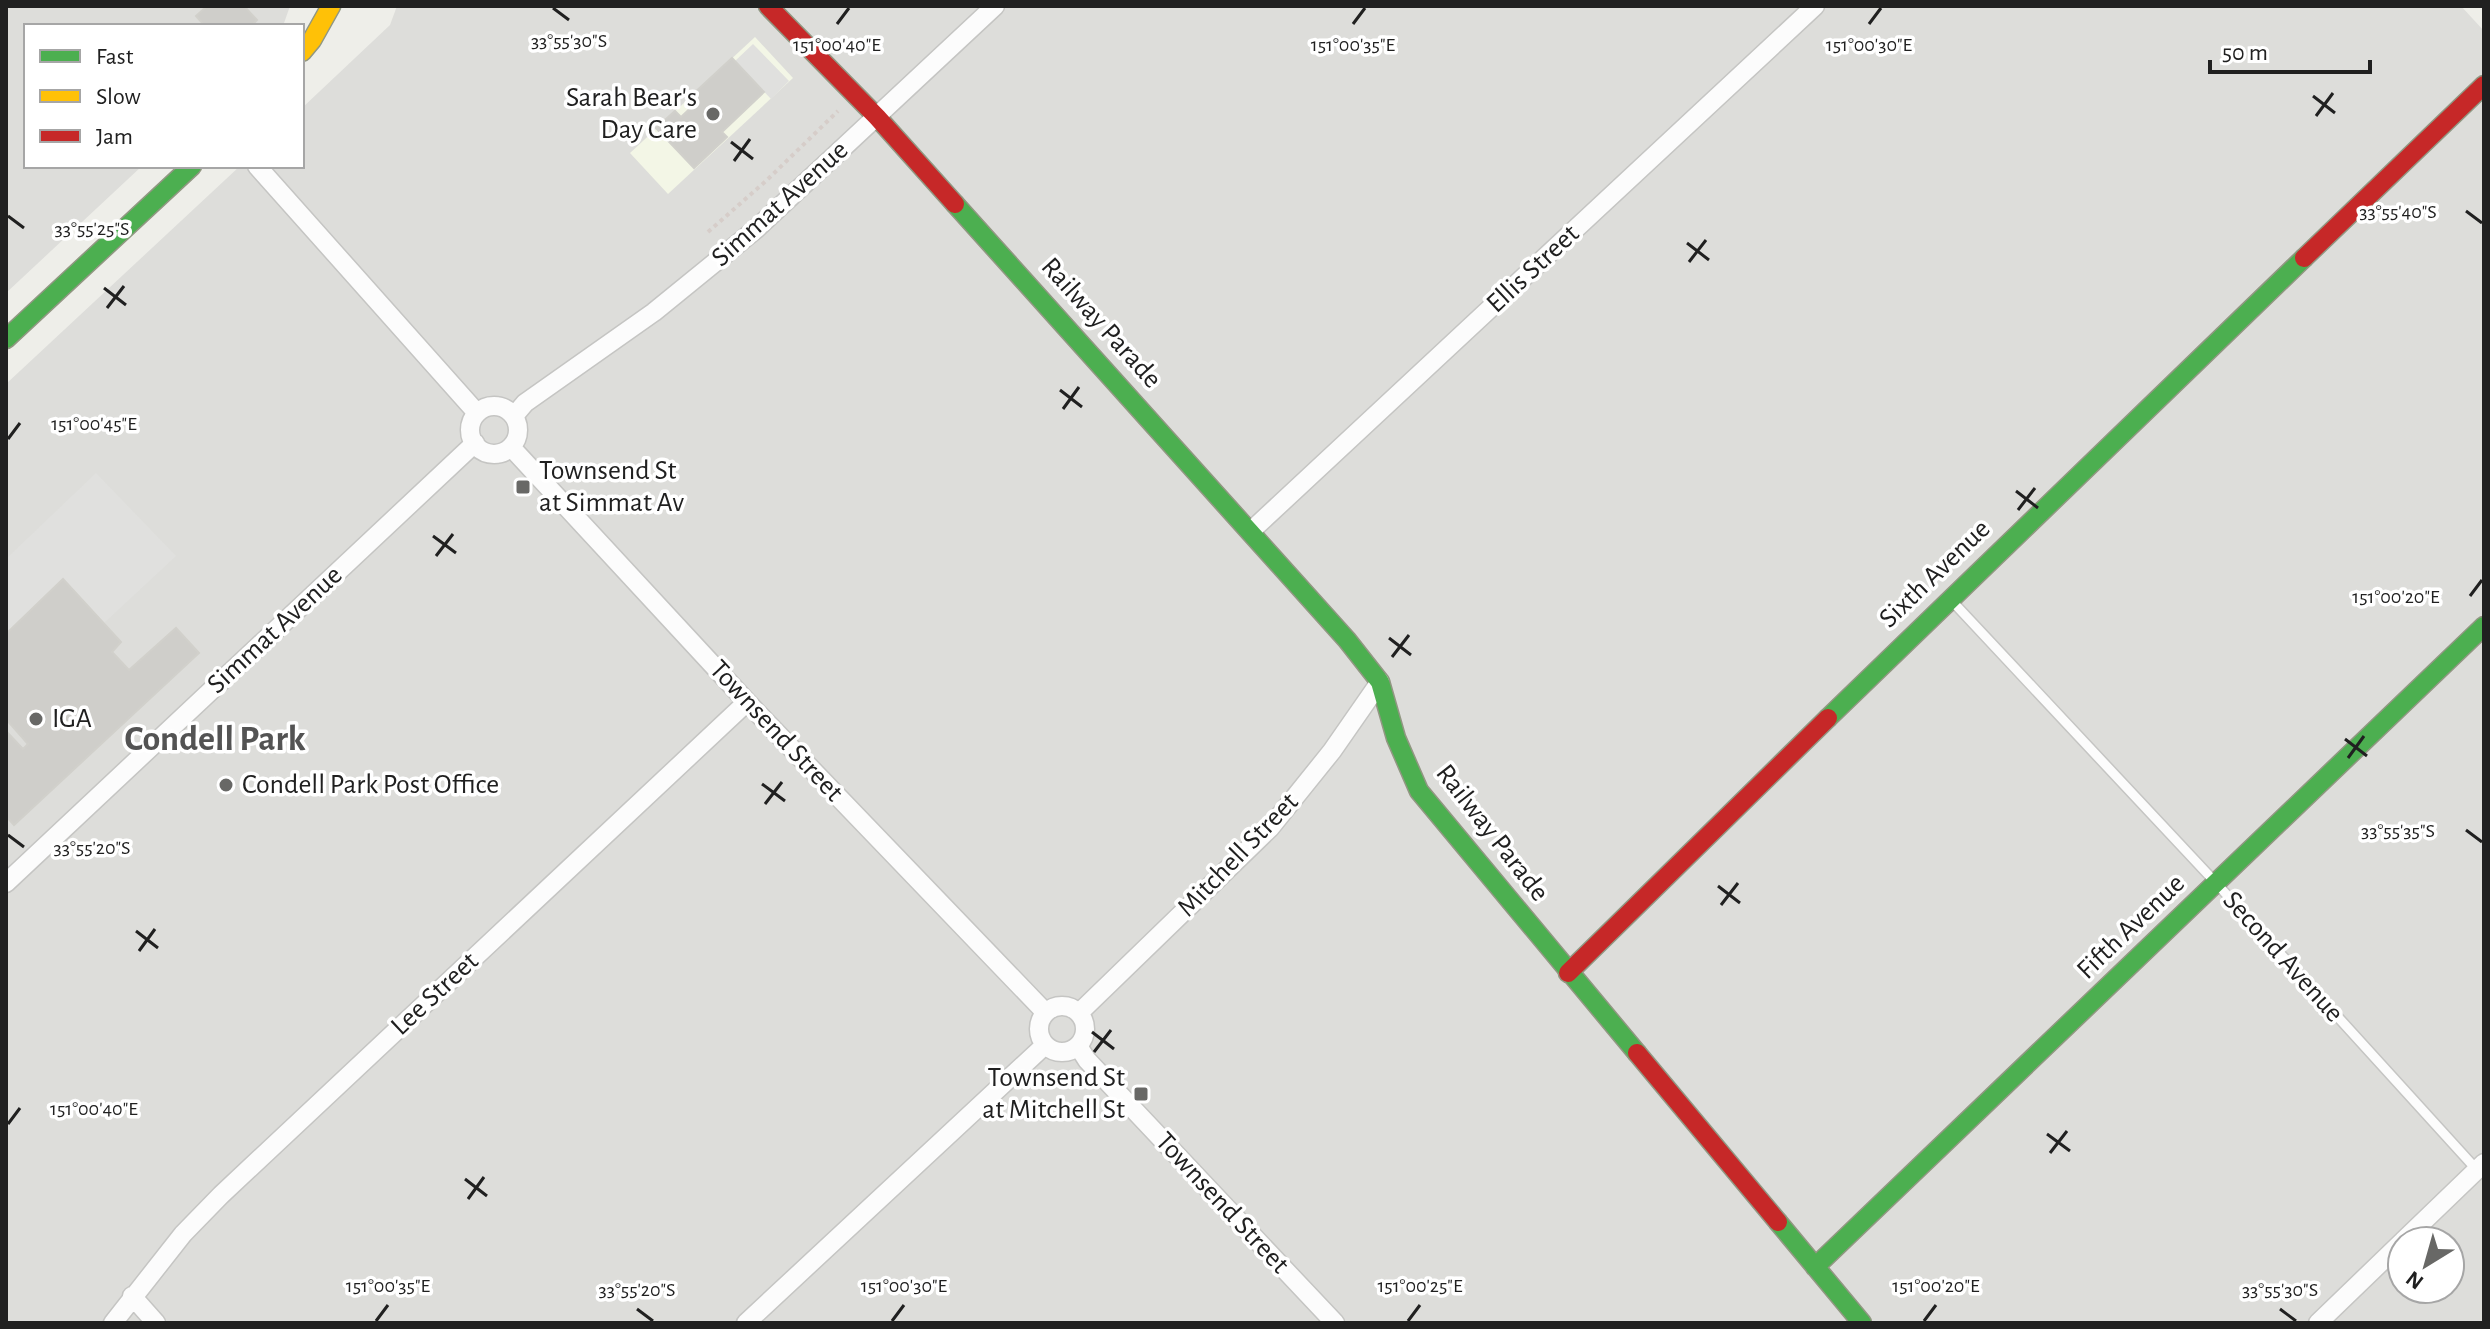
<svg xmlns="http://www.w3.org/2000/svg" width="2490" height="1329" font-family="'Alegreya Sans',sans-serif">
  <rect width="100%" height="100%" fill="#eeeee9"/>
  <path fill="#ddddda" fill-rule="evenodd" d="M6,6H290L283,26H26V166H142L6,293Z
    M397,6H2461L2484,31V1323H6V384L240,166H302V108L390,25ZM2402,1241H2450V1289H2402Z"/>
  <path fill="#f3f6e6" d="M755,37L793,78L668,194L630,153Z"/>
  <path fill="#e0e0de" d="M753,44L789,81L771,99L735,61Z
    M96,473L176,556L104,623L63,579L6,634V559Z"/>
  <path fill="#cfceca" stroke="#d1d0cb" stroke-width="2" d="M207,6H244L257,20L251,26H205L196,16Z
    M732,58L764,92L722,132L727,137L694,168L656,128L675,111L681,117L698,101L692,95Z
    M63,579L121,642L112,652L129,670L176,628L199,653L14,825L6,816V731L23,749L28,744L6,719V634Z"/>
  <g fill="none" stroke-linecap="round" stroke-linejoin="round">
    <g stroke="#c5c5c3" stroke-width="12">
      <path id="lane" d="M1952,601L2217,884L2477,1170"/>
    </g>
    <g stroke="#c5c5c3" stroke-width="21">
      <path id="street" d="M257,166L477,413
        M470 430a24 24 0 1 1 48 0a24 24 0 1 1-48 0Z
        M514,416L525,403L654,312L756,229L995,6
        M511,447L747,702L1045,1012
        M1251,531L1815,6
        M6,883L475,443
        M1039 1029a23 23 0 1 1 46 0a23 23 0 1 1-46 0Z
        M1079,1013L1270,828L1332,751L1380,682
        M1078,1046L1087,1060L1335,1323
        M2403,1241L2484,1163
        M132,1296L156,1323
        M113,1323L183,1234L221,1195L747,702
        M746,1323L1045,1045
        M2318,1323L2402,1242"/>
    </g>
    <g stroke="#919782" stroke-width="21">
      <path id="fast" d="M955,204L1347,640L1380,682L1396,738L1419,791L1637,1053
        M6,339L192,166
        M1828,718L2304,258
        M1778,1222L1862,1323
        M1815,1267L2484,626"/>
    </g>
    <g stroke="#919782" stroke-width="21">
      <path id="slow" d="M302,52L312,40L331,6"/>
    </g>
    <g stroke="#919782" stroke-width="21">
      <path id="jam" d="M768,6L877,117L955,204
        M2304,258L2484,85
        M1568,973L1828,718
        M1637,1053L1778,1222"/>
    </g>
    <path stroke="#d6cdc9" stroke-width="4" stroke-dasharray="4 4" stroke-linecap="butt" d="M708,232L767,180L838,111"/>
    <use href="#lane" stroke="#fcfcfc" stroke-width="9"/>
    <use href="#street" stroke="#fcfcfc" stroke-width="18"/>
    <use href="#fast" stroke="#4caf50" stroke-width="18"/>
    <use href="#slow" stroke="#ffc107" stroke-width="18"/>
    <use href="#jam" stroke="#c62828" stroke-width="18"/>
  </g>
  <path fill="none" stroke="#202020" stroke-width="3" d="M553,8L569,20M837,24L849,8M1353,24L1365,8M1869,24L1881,8M2313,96L2335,113M2316,116L2333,93M731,142L753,159M734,161L750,139M2466,211L2482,223M8,216L24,228M1687,243L1709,260M1689,262L1706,240M104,288L126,305M107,308L124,286M1060,390L1082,407M1063,409L1079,387M8,439L20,423M2016,491L2038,508M2018,510L2035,488M433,536L456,553M436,556L453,534M2470,596L2482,580M1389,638L1411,655M1392,657L1409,635M2345,739L2367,756M2348,758L2364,736M762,784L785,801M765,804L782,782M2466,830L2482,842M8,835L24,847M1718,886L1740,903M1721,905L1738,883M136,931L158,948M139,951L155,929M1092,1032L1114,1049M1094,1052L1111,1030M8,1124L20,1108M2047,1134L2070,1151M2050,1153L2067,1131M465,1179L487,1196M468,1199L484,1177M637,1309L653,1321M2280,1309L2296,1321M376,1321L388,1305M892,1321L904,1305M1408,1321L1420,1305M1924,1321L1936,1305"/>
  <g fill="#686866" stroke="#fff" stroke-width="3">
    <circle cx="713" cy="114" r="8"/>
    <rect x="515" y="479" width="16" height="16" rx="4"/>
    <circle cx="36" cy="719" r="8"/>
    <circle cx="226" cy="785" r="8"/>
    <rect x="1133" y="1086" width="16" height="16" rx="4"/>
  </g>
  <g text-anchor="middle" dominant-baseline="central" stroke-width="7" stroke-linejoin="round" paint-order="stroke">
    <g font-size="28" fill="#202020" stroke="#fff" text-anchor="start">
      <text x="697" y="98" text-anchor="end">Sarah Bear's<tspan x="697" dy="32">Day Care</tspan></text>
      <text x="539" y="471">Townsend St<tspan x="539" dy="32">at Simmat Av</tspan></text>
      <text x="52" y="719">IGA</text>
      <text x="242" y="785">Condell Park Post Office</text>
      <text x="1125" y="1078" text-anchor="end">Townsend St<tspan x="1125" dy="32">at Mitchell St</tspan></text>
    </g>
    <g font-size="28" fill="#202020" stroke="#fff">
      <text transform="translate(780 204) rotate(-42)">Simmat Avenue</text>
      <text transform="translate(1533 269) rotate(-43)">Ellis Street</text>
      <text transform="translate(1101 323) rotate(48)">Railway Parade</text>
      <text transform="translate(1935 574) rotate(-44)">Sixth Avenue</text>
      <text transform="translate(275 630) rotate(-43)">Simmat Avenue</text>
      <text transform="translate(776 731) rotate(47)">Townsend Street</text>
      <text transform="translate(1492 833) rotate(52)">Railway Parade</text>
      <text transform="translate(1238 855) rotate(-46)">Mitchell Street</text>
      <text transform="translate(2131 927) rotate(-44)">Fifth Avenue</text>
      <text transform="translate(2283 957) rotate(48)">Second Avenue</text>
      <text transform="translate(435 994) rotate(-43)">Lee Street</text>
      <text transform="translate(1222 1203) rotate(47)">Townsend Street</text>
    </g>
    <g font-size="36" font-weight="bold" fill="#535353" stroke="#fff">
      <text x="215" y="739">Condell Park</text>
    </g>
  </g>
  <g font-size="20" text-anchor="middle" fill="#202020" stroke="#fff" stroke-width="7" stroke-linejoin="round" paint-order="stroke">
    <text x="569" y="47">33°55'30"S</text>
    <text x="837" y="51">151°00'40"E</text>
    <text x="1353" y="51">151°00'35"E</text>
    <text x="1869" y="51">151°00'30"E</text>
    <text x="2398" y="218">33°55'40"S</text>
    <text x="92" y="235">33°55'25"S</text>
    <text x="94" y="430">151°00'45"E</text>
    <text x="2396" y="603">151°00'20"E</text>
    <text x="2398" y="837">33°55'35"S</text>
    <text x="92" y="854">33°55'20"S</text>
    <text x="94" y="1115">151°00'40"E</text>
    <text x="388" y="1292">151°00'35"E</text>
    <text x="904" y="1292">151°00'30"E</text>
    <text x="1420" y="1292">151°00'25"E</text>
    <text x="1936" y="1292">151°00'20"E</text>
    <text x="637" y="1296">33°55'20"S</text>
    <text x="2280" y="1296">33°55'30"S</text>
  </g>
  <rect width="2490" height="1329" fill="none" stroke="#202020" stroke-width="16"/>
  <rect x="24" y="24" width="280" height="144" fill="#ffffff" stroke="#a6a6a6" stroke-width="2"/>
  <rect x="40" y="50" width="40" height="12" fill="#4caf50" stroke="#a6a6a6" stroke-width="2"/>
  <text x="96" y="64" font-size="24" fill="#202020">Fast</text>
  <rect x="40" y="90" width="40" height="12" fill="#ffc107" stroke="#a6a6a6" stroke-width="2"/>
  <text x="96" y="104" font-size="24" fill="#202020">Slow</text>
  <rect x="40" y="130" width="40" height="12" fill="#c62828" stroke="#a6a6a6" stroke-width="2"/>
  <text x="96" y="144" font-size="24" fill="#202020">Jam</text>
  <g transform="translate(2426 1265) rotate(217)"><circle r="38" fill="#ffffff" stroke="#a6a6a6" stroke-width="2"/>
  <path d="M0-6L14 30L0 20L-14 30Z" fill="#686866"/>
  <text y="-12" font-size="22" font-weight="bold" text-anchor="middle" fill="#202020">N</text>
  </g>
  <path d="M2210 60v12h160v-12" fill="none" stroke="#202020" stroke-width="4"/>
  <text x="2222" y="60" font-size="24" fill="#202020" stroke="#ffffff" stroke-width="6" paint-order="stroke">50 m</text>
</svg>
